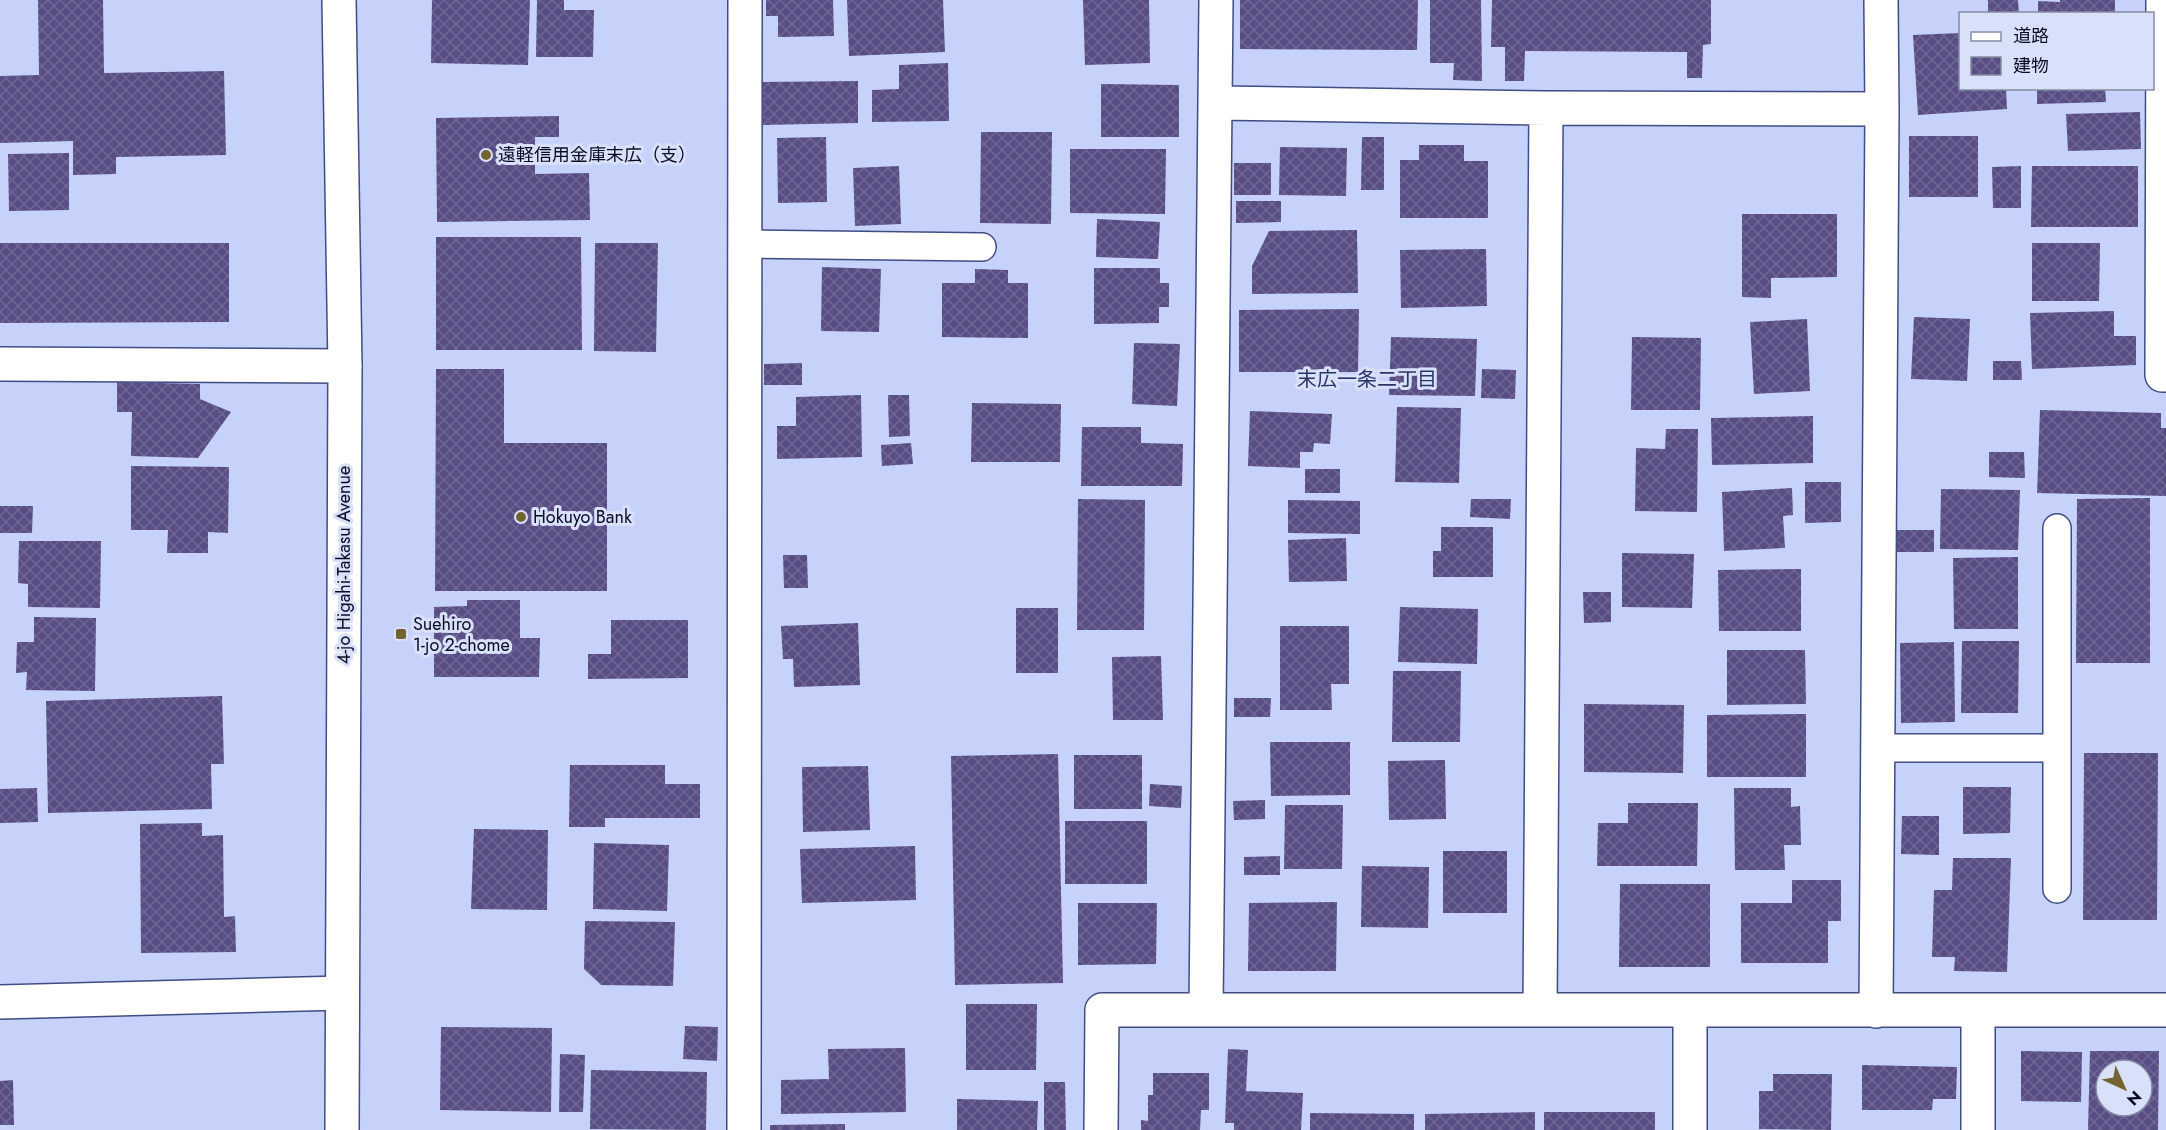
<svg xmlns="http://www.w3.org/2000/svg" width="2166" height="1130" font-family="Jost,'Noto Sans JP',sans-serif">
  <defs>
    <pattern id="building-cross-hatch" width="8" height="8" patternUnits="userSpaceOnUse" patternTransform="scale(1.5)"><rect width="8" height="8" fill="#584d85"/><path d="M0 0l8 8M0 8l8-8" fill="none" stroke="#6f6793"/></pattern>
  </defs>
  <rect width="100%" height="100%" fill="#c6d2f9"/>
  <path fill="url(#building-cross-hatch)" fill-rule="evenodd" d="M38,0H103L104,73L224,71L226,155L116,157V174L73,175V141L0,143V76L39,75Z
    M432,0H530L528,65L431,63Z
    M537,0H564V10H594L593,57H536Z
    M766,0H833L834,36L778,37V16H766Z
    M847,0H943L945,52L849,56Z
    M1083,0H1149L1150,63L1085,65Z
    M1240,0H1418L1417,50L1240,49Z
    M1430,0H1481L1482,81L1453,80L1454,63H1430Z
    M1492,0H1711V44L1703,45L1702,78H1687V52L1525,51L1524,81H1505V47H1491Z
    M1988,0H2018L2019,14H1988Z
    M2060,0H2115V14H2038V1L2060,2Z
    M1960,33V88H2006L2007,109L1918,115L1913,35Z
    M948,63L949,121L872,122V90L899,89V65Z
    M858,81V123L763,125L762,82Z
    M1101,84L1179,85V137H1101Z
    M2037,88H2105L2106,102L2037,104Z
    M2140,112L2141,149L2068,151L2066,114Z
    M559,116V137H535V174L589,173L590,220L437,222L436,118Z
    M981,132H1052L1051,224L980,223Z
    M1909,136H1978V197H1909Z
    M826,137L827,202L778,203L777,138Z
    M1362,137H1384V190H1361Z
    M1419,145H1464V161H1488V218H1400V160H1419Z
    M1280,147L1347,148L1346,196L1279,195Z
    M1070,149H1166L1165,214L1070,213Z
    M69,153V210L9,211L8,154Z
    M1234,163H1271V195H1234Z
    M899,166L901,224L855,226L853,168Z
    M2021,166V208H1993L1992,167Z
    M2032,166H2138V227H2031Z
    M1236,201H1281V222L1236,223Z
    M1742,214H1837V277L1771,278V298L1742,297Z
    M1097,219L1160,222L1158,259L1096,257Z
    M1357,230L1358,293L1252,294V266L1269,231Z
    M436,237H581L582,350H436Z
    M0,243H229V322L0,323Z
    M595,243H658L656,352L594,351Z
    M2032,243H2100L2099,301H2032Z
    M1486,249L1487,306L1401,308L1400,250Z
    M822,267L881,269L879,332L821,331Z
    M1094,268H1160V283H1169V307H1159V323L1094,324Z
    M975,269L1008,270V283H1028V338L942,337V283H975Z
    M1359,309L1358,372H1239V310Z
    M2114,311V336H2136V365L2032,369L2030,313Z
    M1914,317L1970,319L1967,381L1911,379Z
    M1807,319L1810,391L1754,394L1750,322Z
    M1391,337L1477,339L1475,396L1389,395Z
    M1632,337L1701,338L1700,410H1631Z
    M1134,343L1180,344L1177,406L1132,404Z
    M1993,361H2021L2022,380H1993Z
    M802,363V385H764V364Z
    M436,369H504V443H607V591H435Z
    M1482,369L1516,370L1515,399L1481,398Z
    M117,382L200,384V399L231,412L198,458L131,456L132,412H117Z
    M861,395L862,457L777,459V426H796V397Z
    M888,395H909L910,436L889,437Z
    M972,403L1061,404L1060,462H971Z
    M1397,407L1461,408L1459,483L1395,482Z
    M2040,410L2161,413V428H2166V496L2037,493Z
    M1250,411L1332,414L1330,444L1314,443L1313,452H1300V468L1248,466Z
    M1813,416V463L1712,465L1711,418Z
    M1082,427H1141V443L1183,444L1182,486H1081Z
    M1666,429H1698L1697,512L1635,511L1636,448L1665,449Z
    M911,443L913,464L882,466L881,445Z
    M1989,452H2024L2025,478L1989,477Z
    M131,466L229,467L228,533L208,532V553H167L168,530H131Z
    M1305,469H1340V493H1305Z
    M1805,482H1841V522L1805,523Z
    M1792,488L1793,515L1783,516L1785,548L1724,551L1722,492Z
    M1941,489L2020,490L2018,550L1940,549Z
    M2150,498V663H2076L2077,499Z
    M1078,499L1145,500L1144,630H1077Z
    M1471,499H1511L1510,519L1470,517Z
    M1288,500L1360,501V534L1288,533Z
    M0,506H33L32,533H0Z
    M1441,527H1493V577H1433V551H1441Z
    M1896,530H1934V552H1896Z
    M1346,538L1347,581L1289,582L1288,540Z
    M19,541H101L100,608L28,607V584L18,583Z
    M1622,553L1694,554L1692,608L1622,607Z
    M783,555H807L808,588H784Z
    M2018,557V629H1954L1953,558Z
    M1801,569V631H1719L1718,570Z
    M1583,592H1611V622L1584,623Z
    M467,600H520V638H540L539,677H434V607L467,606Z
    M1400,607L1478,609L1477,664L1398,662Z
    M1016,608H1058V673H1016Z
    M34,617L96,618L95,691L26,690L27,672L16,673L17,642H34Z
    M611,620H688V678L588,679V654H611Z
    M858,623L860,685L794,687L793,659H783L781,626Z
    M1280,626H1349V684H1331L1332,710H1280Z
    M1962,641H2019L2018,713H1961Z
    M1954,642L1955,722L1901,723L1900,643Z
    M1727,650H1805L1806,704L1727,705Z
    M1161,656L1163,720H1113L1112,657Z
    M1393,671H1461L1460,742H1392Z
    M222,696L224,764H211L212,809L48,813L46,701Z
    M1234,698H1271L1270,717H1234Z
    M1584,704L1684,705L1683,773L1584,772Z
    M1806,714V777H1707V715Z
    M1270,742H1350V795L1271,796Z
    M2084,753H2158L2157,920H2083Z
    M1058,754L1063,983L955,985L951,756Z
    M1074,755H1142V809H1074Z
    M1445,760L1446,819L1389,820L1388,761Z
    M570,765H665V784H700V818H605V827H569Z
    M868,766L870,830L803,832L802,767Z
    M1150,784L1182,786L1181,808L1149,806Z
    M1963,787H2011L2010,833L1963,834Z
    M37,788L38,822L0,823V789Z
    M1734,788H1791V807L1800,806L1801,845H1784L1785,870H1735Z
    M1265,800V819L1234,820L1233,801Z
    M1628,803H1698L1697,866H1597L1598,823H1628Z
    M1285,805H1343L1342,869H1284Z
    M1902,816H1939V855L1901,854Z
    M1065,821H1147V884H1065Z
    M202,823V836L223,835L224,917L235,916L236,952L141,953L140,824Z
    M474,829L548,830L547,910L471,909Z
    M594,843L669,845L667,911L593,909Z
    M915,846L916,900L802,903L800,849Z
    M1443,851H1507V913H1443Z
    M1280,856V875H1244V857Z
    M1953,858H2011L2007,972L1954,971L1955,957H1932L1934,890H1952Z
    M1362,866L1429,867L1428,928L1361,927Z
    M1792,880H1841V921H1828V963H1741V903H1792Z
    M1620,884H1710V967H1619Z
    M1337,902L1336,971H1248L1249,903Z
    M1078,903H1157L1156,964L1078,965Z
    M585,921L675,922L673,986L601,985L584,969Z
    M966,1004H1037L1036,1070H966Z
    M685,1026L718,1027L717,1061L683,1059Z
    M441,1027L552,1028L551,1112L440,1110Z
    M905,1048L906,1112L781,1114V1080L829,1079L828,1049Z
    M1228,1049L1248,1050L1246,1091L1303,1093L1301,1130H1234V1123H1225Z
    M2021,1051L2082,1052L2081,1102L2021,1101Z
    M2090,1051H2159L2158,1130H2088ZM2106,1070H2142V1106H2106Z
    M560,1054L585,1055L583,1112H559Z
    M1862,1065L1957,1067L1956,1099H1933L1932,1110H1862Z
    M591,1070L707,1072L706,1130L590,1129Z
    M1153,1073H1209V1110H1201L1200,1130H1141V1120L1148,1121V1095H1153Z
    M1773,1074H1832L1831,1130L1759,1129V1091H1773Z
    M13,1080L14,1125H0V1081Z
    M1044,1082H1065L1066,1130H1044Z
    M957,1099L1038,1101L1037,1130H957Z
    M1535,1112V1130H1425V1114Z
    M1544,1112H1655V1130H1544Z
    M1310,1113L1414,1114V1130H1310Z
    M845,1124V1130H770V1125Z"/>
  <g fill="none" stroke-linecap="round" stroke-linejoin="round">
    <g stroke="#3f4d83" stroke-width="30">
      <path id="service" d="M744,244L982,247
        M1878,748H2057
        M2057,889V528"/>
    </g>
    <g stroke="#3f4d83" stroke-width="36">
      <path id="minor" d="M2163,0L2162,375H2166
        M1216,103L1546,108L1882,109
        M0,364L345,366
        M0,1002L342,993
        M1206,1010L1216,0
        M1540,1010L1546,108
        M1690,1010V1130
        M1978,1010V1130
        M1876,1011L1882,109L1881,0
        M744,1130L745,0
        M1101,1130L1102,1010H2166"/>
    </g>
    <g stroke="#3f4d83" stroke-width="36">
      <path id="trunk" d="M339,0L345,366L342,1130"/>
    </g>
    <use href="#service" stroke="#fff" stroke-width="27"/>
    <use href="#minor" stroke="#fff" stroke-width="33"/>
    <use href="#trunk" stroke="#fff" stroke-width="33"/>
  </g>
  <g fill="#736330" stroke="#d8e0fa" stroke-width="2">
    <circle cx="486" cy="155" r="6"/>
    <circle cx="521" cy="517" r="6"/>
    <rect x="395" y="628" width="12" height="12" rx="3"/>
  </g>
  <g text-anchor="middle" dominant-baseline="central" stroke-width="6" stroke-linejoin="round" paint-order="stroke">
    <g font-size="18" fill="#080c21" stroke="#d8e0fa" text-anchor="start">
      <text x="498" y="155">遠軽信用金庫末広（支）</text>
      <text x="533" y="517">Hokuyo Bank</text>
      <text x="413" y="624">Suehiro<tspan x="413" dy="21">1-jo 2-chome</tspan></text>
    </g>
    <g font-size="18" fill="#080c21" stroke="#d8e0fa">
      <text transform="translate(344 565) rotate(-90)">4-jo Higahi-Takasu Avenue</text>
    </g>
    <g font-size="20" fill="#293569" stroke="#d8e0fa">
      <text x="1367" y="379">末広一条二丁目</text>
    </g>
  </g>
  <rect x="1959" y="12" width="195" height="78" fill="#d8e0fa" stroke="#858ba3" stroke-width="1.5"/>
  <rect x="1971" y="32" width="30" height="9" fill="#ffffff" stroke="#858ba3" stroke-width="1.5"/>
  <text x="2013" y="42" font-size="18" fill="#080c21">道路</text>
  <rect x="1971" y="57" width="30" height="18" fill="url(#building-cross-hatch)" stroke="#858ba3" stroke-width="1.5"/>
  <text x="2013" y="72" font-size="18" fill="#080c21">建物</text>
  <g transform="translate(2124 1088) rotate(135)"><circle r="28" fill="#d8e0fa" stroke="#858ba3" stroke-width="1.5"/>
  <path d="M0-4.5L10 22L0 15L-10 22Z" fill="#736330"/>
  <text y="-9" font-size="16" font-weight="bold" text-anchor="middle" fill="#080c21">N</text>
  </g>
</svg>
